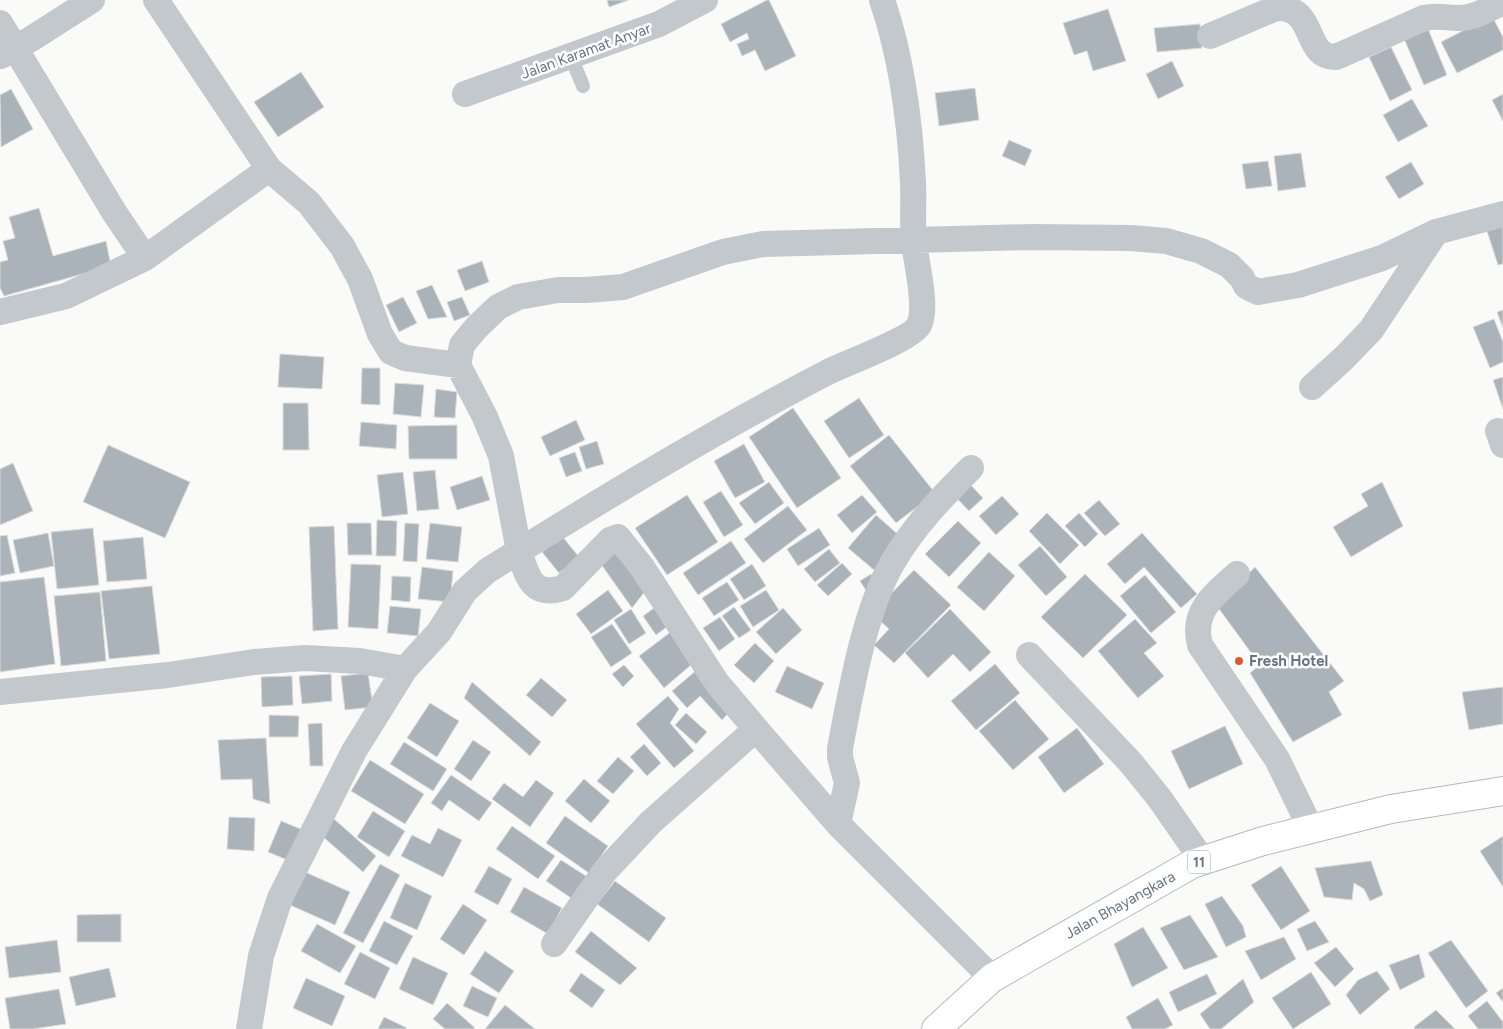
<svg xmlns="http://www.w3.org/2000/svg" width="1503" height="1029" font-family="Figtree,sans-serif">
  <rect width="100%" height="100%" fill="#fafaf8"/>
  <path fill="#aab3b9" stroke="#dcdcda" d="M607,0H629L609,7Z
    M767,0H769L796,56L765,71L755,50L742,56L737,44L749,39L747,33L730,42L721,24Z
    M1108,9L1126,61L1093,71L1087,51L1074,55L1063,23Z
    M1492,16L1503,37V50L1457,73L1441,42Z
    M1200,24L1202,48L1157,52L1154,28Z
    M1426,24L1447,75L1424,85L1402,34Z
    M1391,47L1412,90L1390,101L1369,57Z
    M1172,61L1184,86L1158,99L1146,74Z
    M301,72L324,107L278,137L254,102Z
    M975,88L979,120L939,126L935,93Z
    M11,89L33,129L1,147L0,95Z
    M1503,94V121L1492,100Z
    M1412,99L1428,126L1398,142L1383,115Z
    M1009,140L1032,150L1025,166L1002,156Z
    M1301,153L1306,187L1278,191L1274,156Z
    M1268,161L1272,186L1246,189L1242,164Z
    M1411,162L1424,184L1399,199L1385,177Z
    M39,208L53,256L106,241L111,266L4,296L0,288V262L8,260L3,241L15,238L9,217Z
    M1503,226V264L1498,265L1487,231Z
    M482,261L489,282L465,291L457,270Z
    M432,285L447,317L428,319L416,291Z
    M403,297L417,323L399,332L386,305Z
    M462,297L470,315L454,321L447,302Z
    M1503,310V328L1497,312Z
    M1494,319L1503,342V362L1490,368L1473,327Z
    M280,354L324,357L322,389L278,387Z
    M362,368H380V405L361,404Z
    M1503,377V409L1493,380Z
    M395,383L424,385L421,417L393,414Z
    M436,389L457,392L455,418L434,417Z
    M859,398L884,435L849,458L824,421Z
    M283,403H308L309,450H283Z
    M793,408L841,478L797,508L749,437Z
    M576,420L585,440L550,456L541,437Z
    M361,422L397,425L396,449L359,446Z
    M457,425V459H409L408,426Z
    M889,435L935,493L896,523L850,466Z
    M597,441L604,464L586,469L579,447Z
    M744,444L765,482L735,498L714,461Z
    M108,445L190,482L165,538L83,502Z
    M575,452L582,471L566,477L559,458Z
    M13,463L33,511L0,525V469Z
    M435,470L439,509L417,511L413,472Z
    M403,472L408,514L382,517L377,475Z
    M482,476L490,500L457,510L450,487Z
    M965,479L983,498L969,511L951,492Z
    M769,482L784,503L755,524L739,503Z
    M1382,482L1403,526L1351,557L1333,527L1368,506L1361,494Z
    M721,491L743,525L724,537L703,502Z
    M687,495L718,542L667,575L635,528Z
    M862,495L877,512L852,533L837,515Z
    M1002,496L1019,514L996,535L979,516Z
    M1099,500L1120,524L1105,536L1084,513Z
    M788,506L807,530L763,563L744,539Z
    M1047,513L1079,545L1060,564L1029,531Z
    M1079,513L1098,534L1085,547L1065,526Z
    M876,515L902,538L874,570L848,548Z
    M377,520L397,521L396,556H376Z
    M958,521L981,543L949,577L925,554Z
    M347,523H371L372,555H348Z
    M405,523L419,524L417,562L403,561Z
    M430,523L462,527L458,562L426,559Z
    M334,526L338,629L313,631L309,527Z
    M93,528L99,585L57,589L51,532Z
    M819,528L830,545L798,566L787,549Z
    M48,533L54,566L20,573L13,540Z
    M1142,533L1197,594L1181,608L1144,567L1125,584L1107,564Z
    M7,535L15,573L0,576V536Z
    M562,536L579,557L559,573L542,552Z
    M143,537L147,579L107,582L103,541Z
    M731,541L746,563L698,595L683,573Z
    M1040,546L1067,577L1046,596L1018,565Z
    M829,549L840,563L815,582L804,569Z
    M621,550L646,590L632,608L596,557Z
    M989,552L1015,576L984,611L957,587Z
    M842,563L852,574L828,596L817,585Z
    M351,564L381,565L378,629L348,627Z
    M752,564L766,586L744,600L730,579Z
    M422,567L453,571L450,602L418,599Z
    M1255,567L1344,681L1329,692L1342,715L1293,742L1250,673L1260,665L1217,606Z
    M914,570L951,605L894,663L874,645L889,629L879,620L883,602Z
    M871,574L878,586L867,592L860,581Z
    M1085,574L1127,615L1083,658L1041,617Z
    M1145,575L1176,612L1151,633L1120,596Z
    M392,576L411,577L410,602L391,600Z
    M44,577L55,664L0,672V582Z
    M727,582L739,600L714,616L702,598Z
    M152,586L160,654L109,659L101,591Z
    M608,590L623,611L591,634L576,614Z
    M766,590L779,610L753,627L740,606Z
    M100,592L106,661L61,666L54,596Z
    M390,606L421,609L418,636L387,633Z
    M657,606L672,623L656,635L643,616Z
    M734,607L751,630L739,638L722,616Z
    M783,608L802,630L776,654L756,632Z
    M631,609L646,633L629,644L614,620Z
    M950,609L991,652L970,672L953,654L928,678L905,653Z
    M720,617L735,639L719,651L703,628Z
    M1135,619L1157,643L1144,653L1164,676L1138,698L1098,651Z
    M612,624L632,653L611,667L591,637Z
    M676,628L698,659L664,688L639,656Z
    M755,643L774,661L754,683L734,665Z
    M995,664L1020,693L976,730L951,701Z
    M624,665L634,676L623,687L612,674Z
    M787,666L824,683L812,709L775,692Z
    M699,668L733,708L722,720L700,696L687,708L672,691Z
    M368,673L373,707L345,710L341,676Z
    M331,674L332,701L302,704L299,676Z
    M292,676L293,705L262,707L261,677Z
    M541,678L567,700L552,717L526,695Z
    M472,682L541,742L530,756L464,698Z
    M1503,687V724L1469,730L1462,692Z
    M668,696L679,709L670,723L694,751L674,768L636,724Z
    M1015,700L1049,739L1013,770L979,731Z
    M430,703L459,721L437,757L407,738Z
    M686,713L707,732L696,744L675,725Z
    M269,715L299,716L298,737H269Z
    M322,723L323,766H310L308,724Z
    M1225,726L1243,764L1189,789L1171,751Z
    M1077,728L1104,764L1064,793L1038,757Z
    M266,738L270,804L253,799L252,779L221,780L218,740Z
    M473,740L491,752L471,781L454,769Z
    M404,742L447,769L433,791L390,764Z
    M644,744L661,763L647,776L630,757Z
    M618,757L634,771L613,794L597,781Z
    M370,760L424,794L405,824L351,791Z
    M451,775L492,803L479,821L449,800L442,811L431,803Z
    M584,779L610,801L591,823L565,801Z
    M536,780L554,793L530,827L492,799L504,783L523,797Z
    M373,811L405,831L389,857L357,837Z
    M565,816L608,846L589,873L546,843Z
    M229,817L255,818L254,851L227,849Z
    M334,819L376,856L363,872L321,835Z
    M281,821L303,830L290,861L268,852Z
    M512,826L555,856L538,879L496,849Z
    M438,828L462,840L443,877L401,856L412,835L430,844Z
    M1503,836V887L1480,851Z
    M561,860L589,878L574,900L546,881Z
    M1371,861L1383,895L1370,901L1364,889L1354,883L1352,900L1324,897L1315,868Z
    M380,864L400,875L363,943L343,933Z
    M489,866L512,879L498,905L474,892Z
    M1281,866L1310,911L1281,930L1251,885Z
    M305,872L350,892L335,925L290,905Z
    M615,881L666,918L649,942L597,904Z
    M405,883L432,896L417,930L390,918Z
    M524,887L562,908L548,934L510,912Z
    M1222,896L1243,926L1246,937L1226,947L1205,904Z
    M463,904L487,920L464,955L440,939Z
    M121,914V942H77V915Z
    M1190,915L1218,957L1184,970L1160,928Z
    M384,921L413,936L397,965L369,951Z
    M1315,921L1329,942L1307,951L1297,929Z
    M317,924L356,946L340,973L301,951Z
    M1143,927L1168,968L1132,987L1114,944Z
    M591,931L637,968L620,985L575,952Z
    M1284,937L1296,959L1261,980L1245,951Z
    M57,940L61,972L9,978L5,947Z
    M1451,940L1488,991L1466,1008L1428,953Z
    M1336,947L1354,969L1335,987L1314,963Z
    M485,951L514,971L499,993L470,974Z
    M360,952L390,968L375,999L344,984Z
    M1419,954L1425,977L1400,990L1389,965Z
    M413,957L448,973L433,1005L399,989Z
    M109,968L116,997L76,1006L69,977Z
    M1377,971L1390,989L1360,1015L1346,995L1358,980Z
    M1311,972L1331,1004L1293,1029L1272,998Z
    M581,973L605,990L592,1008L569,991Z
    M1207,974L1217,994L1178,1012L1169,992Z
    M306,978L345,996L332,1026L293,1008Z
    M1243,979L1254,1002L1221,1029H1210L1200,1014Z
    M472,986L497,998L488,1017L463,1006Z
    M1503,988V1002L1496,993Z
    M59,989L66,1024L33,1029H10L5,998Z
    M1158,998L1173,1025L1165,1029H1132L1126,1017Z
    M1487,1001L1503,1022V1029H1478L1468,1016Z
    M447,1003L475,1028L473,1029H445L433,1019Z
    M505,1005L535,1029H485Z
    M1436,1010L1455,1029H1415L1414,1027Z
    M384,1017L407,1028L406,1029H378Z"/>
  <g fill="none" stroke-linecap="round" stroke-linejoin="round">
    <g stroke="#b4b9bd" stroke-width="30">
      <path id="highway" d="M936,1029L992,978L1192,864L1263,841L1391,809L1503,791"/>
    </g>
    <path stroke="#c3c8cc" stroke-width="14" d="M571,57L583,86"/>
    <path stroke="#c3c8cc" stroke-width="26" d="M156,0L269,169L309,203L342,246L360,279L380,334L391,352L405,358L458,365
      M0,23L114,212L145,258
      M1210,36L1276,8C1318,6 1302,58 1336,57L1424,18C1437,15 1447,18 1459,18C1475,18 1489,9 1503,2
      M1,56L31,39L92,0
      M465,94L659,24L705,0
      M0,312L66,296L145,258L269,169
      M1312,387L1344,358L1371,330L1436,232
      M1498,431L1503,445
      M1237,574C1214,595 1191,611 1200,645L1277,759L1311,829
      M1029,655L1131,763L1160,799L1203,861
      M0,692L168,675L254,662L305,658L360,661L405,669
      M756,729L717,683L642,567L618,537L610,540L563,588C531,598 527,575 519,551C621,488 722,427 828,372C846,363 912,339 919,325C928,307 916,263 914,242C912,223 914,203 913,183C910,121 902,58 882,0
      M838,824L847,783L840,757V748C851,692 864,611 893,562C914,526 942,497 971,468
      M554,944L605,871L651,822L756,729L838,824L992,978
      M249,1029L261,956L280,898L354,751L405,669L439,632L465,591L487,571L519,551L501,456L485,417L458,365L462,345L476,328L498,307L518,297L558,290H586L623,287L723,252L763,244L1032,237L1131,238L1166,241L1201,251L1229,265L1242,278L1246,286L1258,292L1298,285L1382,258L1436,232L1503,214"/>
    <use href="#highway" stroke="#fff" stroke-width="28"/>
  </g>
  <circle fill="#e4572e" stroke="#fff" stroke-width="2" cx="1239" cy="661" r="5"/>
  <g text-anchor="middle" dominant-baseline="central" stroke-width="5" stroke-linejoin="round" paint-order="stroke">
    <rect fill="#fff" stroke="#939fa8" stroke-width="1" x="1188" y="850.5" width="22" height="23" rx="4"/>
    <g font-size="14" font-weight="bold" fill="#657683">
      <text x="1199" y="862">11</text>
    </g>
    <g font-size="15" fill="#657683" stroke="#fff">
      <text transform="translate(586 51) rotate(-20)">Jalan Karamat Anyar</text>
      <text transform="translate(1120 905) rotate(-29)">Jalan Bhayangkara</text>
    </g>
    <g font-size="15" font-weight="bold" fill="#657683" stroke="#fff" text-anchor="start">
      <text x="1249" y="661">Fresh Hotel</text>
    </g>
  </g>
</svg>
